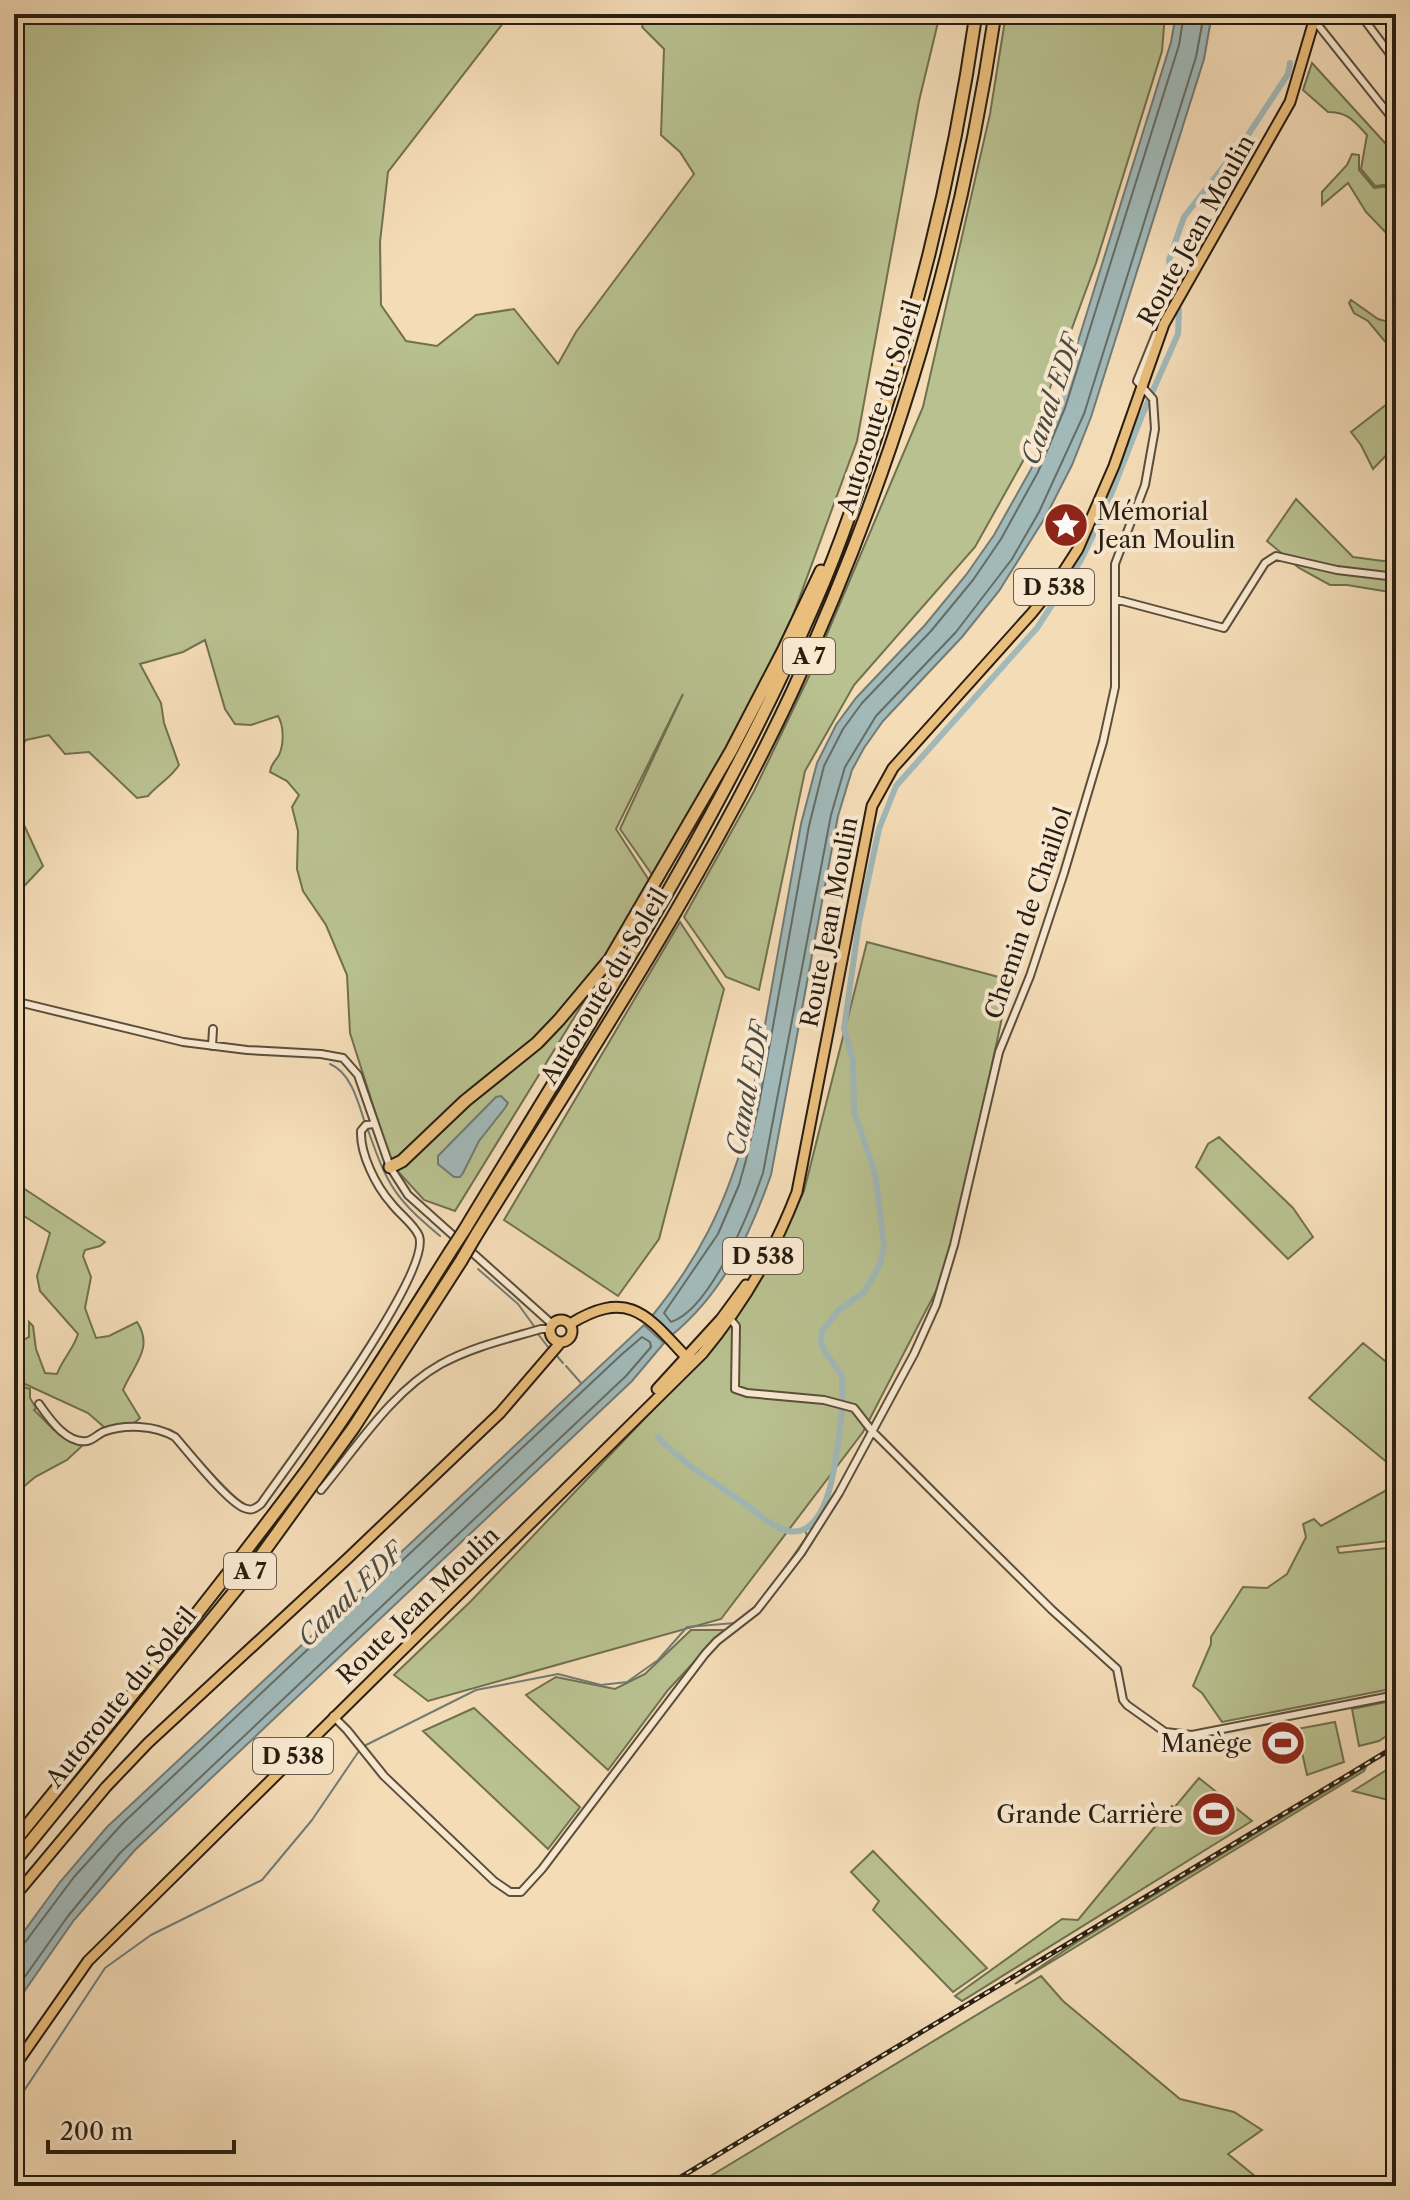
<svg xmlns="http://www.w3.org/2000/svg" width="1410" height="2200" font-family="'Libre Caslon Text',serif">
  <rect width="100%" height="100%" fill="#f4dcb7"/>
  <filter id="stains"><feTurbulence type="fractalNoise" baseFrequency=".0025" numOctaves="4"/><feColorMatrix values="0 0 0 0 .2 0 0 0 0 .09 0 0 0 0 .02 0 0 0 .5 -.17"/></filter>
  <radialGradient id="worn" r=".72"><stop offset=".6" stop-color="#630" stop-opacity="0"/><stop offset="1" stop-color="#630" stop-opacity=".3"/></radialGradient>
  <path fill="#b9c190" stroke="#707050" stroke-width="2" d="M14,14H510L388,172L380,242L381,305L406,341L437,346L476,315L514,309L558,364L576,332L694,174L680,152L661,135L664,49L642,27L646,14H940L919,101L857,441L777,659L660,886L620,829L683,694L616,829L654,888L455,1211L424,1200L392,1165L350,1033L347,975L326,925L303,891L297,869L298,831L292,807L299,795L287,781L270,772C271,763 275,762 279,755C284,744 284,726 278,716L251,725L235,724L225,709L205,640L183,652L140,664L161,703L164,723L179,765C171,778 158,784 148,796L137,798L89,752L65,754L49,735L26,740L14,759L24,825L43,866L14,897Z
    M1006,14H1165L1162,51L1096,263L1023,461L975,547L854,685L805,771L759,990L726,977L684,917L754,791L811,672L923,407L990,114Z
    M1312,63L1396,155V188L1392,184L1375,186L1361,169L1367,135C1354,121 1348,112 1328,112L1303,90Z
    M1352,154L1359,155V170L1374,188L1391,186L1396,191V239L1394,241L1366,212L1348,183L1322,205V192L1347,165Z
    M1351,300L1378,319L1392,323L1396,329V384L1390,380L1393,351L1368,321L1354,313L1349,303Z
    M1396,397V445L1373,469L1361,445L1351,432Z
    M1296,499L1353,557L1383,561L1396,559V593L1347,585H1330L1299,568L1267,541Z
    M680,922L724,989L659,1239L618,1296L504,1220Z
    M867,942L1010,980L949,1266L863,1432L721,1619L428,1701L394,1675L471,1601L690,1371L751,1296L780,1243L804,1191Z
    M1219,1137L1293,1208L1313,1237L1288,1259L1196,1167L1208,1144Z
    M14,1182L105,1242L100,1246L85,1250L83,1256L91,1277L85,1308L96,1338L109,1336L137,1322C154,1348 134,1364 123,1390L140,1418C131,1428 116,1427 104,1427L88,1413L14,1379V1345L29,1337V1322L33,1326L36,1349L45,1373L57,1374C63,1358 73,1350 78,1334L40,1291L37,1276L50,1233L24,1216L14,1229Z
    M1363,1343L1396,1370L1395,1469L1309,1398Z
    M14,1384L30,1389V1398L36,1408L34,1410L54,1430L83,1445L67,1460L35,1477L14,1495Z
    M1396,1485V1540L1337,1547L1339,1553L1396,1547V1688L1222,1722L1202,1693L1193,1686L1211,1644V1637L1243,1587L1267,1588L1287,1574L1306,1537L1303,1524L1314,1519L1321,1526Z
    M691,1630H724L668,1690L608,1770L526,1695L556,1677L615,1689L645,1674Z
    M1396,1700V1729L1379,1741L1359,1746L1352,1709Z
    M474,1708L580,1807L548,1849L423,1731Z
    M1335,1722L1344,1762L1307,1775L1297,1729Z
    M1396,1764V1802L1353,1791Z
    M1366,1767L1364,1771L1015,1984L1077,1942Z
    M1199,1778L1252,1821L962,2001L955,1996L1062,1919L1078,1920L1172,1806L1174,1808Z
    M873,1851L987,1968L953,1992L873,1910L879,1901L851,1872Z
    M1041,1976L1063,2001L1180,2099L1234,2112L1262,2130L1228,2154L1267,2186H694Z"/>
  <path fill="#a1b9b9" stroke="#717b76" stroke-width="2" d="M1176,14H1212L1204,59L1091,417L1072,465L1046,516L999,591L962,637L883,721L864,748L852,770L838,816L771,1175C749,1237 723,1293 672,1335L652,1316C699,1258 724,1208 745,1136L801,824L817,763L836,725L856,698L925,625L966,575L994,535L1031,469L1058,406L1171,42Z
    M501,1096L508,1103L505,1108L479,1141L463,1173L460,1177H454L438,1164V1156L496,1097Z
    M644,1325L664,1343L632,1381L135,1850L74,1920L14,2006V1945L60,1882L107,1827Z"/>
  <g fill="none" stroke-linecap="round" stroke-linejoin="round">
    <path stroke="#646c65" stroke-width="2" d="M1184,14L1179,45L1065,408L1038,472L1001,539L973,580L931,631L862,703L843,729L824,766L809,826L759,1104L746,1160L739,1185L718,1234L664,1313L671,1322C711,1309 750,1211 763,1173L831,815L845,767L876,716L956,632L1012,559L1039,512L1084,414L1196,57L1204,14
      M14,1948L23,1945L74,1877L123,1823L621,1355L642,1337L650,1342L651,1347L626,1376L120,1853L68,1916L14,1992"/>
    <path stroke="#717b76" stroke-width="2" d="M330,1064C350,1072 358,1101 364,1120
      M368,1130C388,1187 395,1198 440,1236
      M478,1269L518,1304L534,1326
      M538,1334L548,1347
      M556,1355L563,1363
      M566,1366L581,1383
      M773,1585L807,1536L805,1529
      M743,1617L757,1605
      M364,1746L476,1690L558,1674L601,1685L627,1682L658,1660L687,1627L735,1623
      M14,2106L105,1968L151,1935L262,1880L312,1820L359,1751"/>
    <path stroke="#a1b9b9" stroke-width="6" d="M1174,290L1169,260L1184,217L1248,135L1288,74L1290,63
      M842,1400V1376L824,1350L821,1342L822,1331L839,1310L864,1292L880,1265L884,1246L875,1173L854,1111L853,1060L844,1029L859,922L879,829L896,786L1037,628L1081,560L1105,510L1143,413L1178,334L1179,310
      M658,1437C683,1464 712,1481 741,1501C755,1511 771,1527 788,1531C835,1540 838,1436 842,1407"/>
    <g stroke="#5b4e3a" stroke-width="10">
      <path id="minor" d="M1364,14L1363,18L1396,62
        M1314,20L1396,123
        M1115,599L1224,628L1265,563L1276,556L1337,570L1396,577
        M14,1001L183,1042L247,1050L321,1054L343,1058L358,1075L390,1167L408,1195L552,1324
        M212,1046L213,1029
        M728,1316L736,1326L735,1389L747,1393L824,1400L854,1408L872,1431L938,1497L1052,1610L1117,1669L1123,1700L1127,1705L1165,1732L1192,1735L1396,1695
        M39,1404C49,1418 66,1444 87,1441C93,1440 97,1435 103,1432C125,1424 155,1425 175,1437C189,1453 227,1501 244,1508C251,1511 255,1509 261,1504C288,1465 433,1273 419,1236C414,1224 399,1214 391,1203C376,1186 360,1154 361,1131L366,1125L374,1124
        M321,1490C357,1447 391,1392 441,1364C472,1347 507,1339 541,1329H550
        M333,1716L347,1730L384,1776L494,1881L510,1892H521L542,1869L705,1654L717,1641L757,1610L801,1553L839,1493L914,1354L936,1305L954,1245L999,1052L1030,976L1064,873L1103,742L1115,687V564L1145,485L1155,429L1153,399L1137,381L1156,334"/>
    </g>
    <g stroke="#281e11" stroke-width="13">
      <path id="primary" d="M550 1331a11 11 0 1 1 22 0a11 11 0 1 1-22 0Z
        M570,1324C629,1288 647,1315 687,1358H691
        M657,1389L721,1319L746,1285
        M14,1897L106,1787L148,1743L346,1560L500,1413L561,1342
        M14,2067L88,1961L702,1354C743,1305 774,1252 797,1192L872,806L893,768L1032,613L1056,583L1078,549L1114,466L1164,324L1290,102L1316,14"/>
    </g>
    <g stroke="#281e11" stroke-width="15">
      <path id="motorway" d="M390,1167L402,1161L465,1101L537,1043L559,1020L610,959L731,751L783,651L821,571
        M465,1229C588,1025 719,824 814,605C835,558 852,510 868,461C918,315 954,167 976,14
        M475,1237C586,1058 704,881 793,690C893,474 960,249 995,14
        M14,1842C113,1719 213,1596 307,1470C358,1400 404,1325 450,1252
        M14,1862L239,1586L354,1427L461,1261"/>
    </g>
    <use href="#minor" stroke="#f8e8d0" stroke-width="6"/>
    <use href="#primary" stroke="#eabe7c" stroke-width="9"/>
    <use href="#motorway" stroke="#eabe7c" stroke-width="11"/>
    <g stroke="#281e11" stroke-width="5">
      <path id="rail" d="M666,2186L1396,1746"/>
    </g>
    <use href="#rail" stroke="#f8e8d0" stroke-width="2" stroke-dasharray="6" stroke-linecap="butt"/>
    <g stroke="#281e11" stroke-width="15" stroke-linecap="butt">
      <path id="motorway-bridge" d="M450,1252L465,1229
        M461,1261L475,1237"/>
    </g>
    <use href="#motorway-bridge" stroke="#eabe7c" stroke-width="11"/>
  </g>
  <defs>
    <g id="sight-disc" transform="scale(2.3)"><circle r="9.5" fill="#8f2418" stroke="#f8e8d0"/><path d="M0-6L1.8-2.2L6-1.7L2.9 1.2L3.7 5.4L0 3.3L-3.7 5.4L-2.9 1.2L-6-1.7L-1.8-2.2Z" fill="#fff"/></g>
    <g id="stadium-disc" transform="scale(2.3)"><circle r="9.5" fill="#8f2418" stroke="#f8e8d0"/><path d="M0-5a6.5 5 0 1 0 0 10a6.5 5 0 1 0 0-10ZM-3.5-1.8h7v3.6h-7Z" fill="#fff"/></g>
  </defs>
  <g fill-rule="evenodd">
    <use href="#sight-disc" x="1066" y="525"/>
    <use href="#stadium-disc" x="1283" y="1743"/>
    <use href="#stadium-disc" x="1214" y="1814"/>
  </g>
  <g text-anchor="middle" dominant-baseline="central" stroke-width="8" stroke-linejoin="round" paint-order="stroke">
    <g fill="#f8e8d0" stroke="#665b4a" stroke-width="2">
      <rect x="1014" y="569" width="80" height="36" rx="6"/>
      <rect x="783" y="638" width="52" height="36" rx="6"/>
      <rect x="723" y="1238" width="80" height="36" rx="6"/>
      <rect x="224" y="1553" width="52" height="36" rx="6"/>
      <rect x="253" y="1738" width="80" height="36" rx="6"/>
    </g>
    <g font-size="22" font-weight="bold" fill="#281e11">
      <text x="1054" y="587">D 538</text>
      <text x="809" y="656">A 7</text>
      <text x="763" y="1256">D 538</text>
      <text x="250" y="1571">A 7</text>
      <text x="293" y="1756">D 538</text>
    </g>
    <g font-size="24" fill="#281e11" stroke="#f8e8d0">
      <text transform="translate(1196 230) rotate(-61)">Route Jean Moulin</text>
      <text transform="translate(879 407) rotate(-72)">Autoroute du Soleil</text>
      <text transform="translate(1028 913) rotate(-71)">Chemin de Chaillol</text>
      <text transform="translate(829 922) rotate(-79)">Route Jean Moulin</text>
      <text transform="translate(604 986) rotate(-59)">Autoroute du Soleil</text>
      <text transform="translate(418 1605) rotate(-44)">Route Jean Moulin</text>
      <text transform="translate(121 1697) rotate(-51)">Autoroute du Soleil</text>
    </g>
    <g font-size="24" fill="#281e11" stroke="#f8e8d0" text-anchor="end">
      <text x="1097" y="511" text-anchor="start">Mémorial<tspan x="1097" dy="28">Jean Moulin</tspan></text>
      <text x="1252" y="1743">Manège</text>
      <text x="1183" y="1814">Grande Carrière</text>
    </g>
    <g font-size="26" font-style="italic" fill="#4c4c43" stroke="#f8e8d0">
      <text transform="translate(1051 400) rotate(-71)">Canal EDF</text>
      <text transform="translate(748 1089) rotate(-79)">Canal EDF</text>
      <text transform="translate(350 1595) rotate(-44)">Canal EDF</text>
    </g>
  </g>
  <rect width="1410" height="2200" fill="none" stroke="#f4dcb7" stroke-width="48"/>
  <rect x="16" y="16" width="1378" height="2168" fill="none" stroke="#281e11" stroke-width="4"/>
  <rect x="24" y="24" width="1362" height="2152" fill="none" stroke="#281e11" stroke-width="2"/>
  <path d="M48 2140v12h186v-12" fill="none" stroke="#281e11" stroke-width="4"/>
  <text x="60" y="2140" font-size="24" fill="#281e11" stroke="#f8e8d0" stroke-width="6" paint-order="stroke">200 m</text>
  <rect width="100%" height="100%" filter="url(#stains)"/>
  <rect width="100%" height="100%" fill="url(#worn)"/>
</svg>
